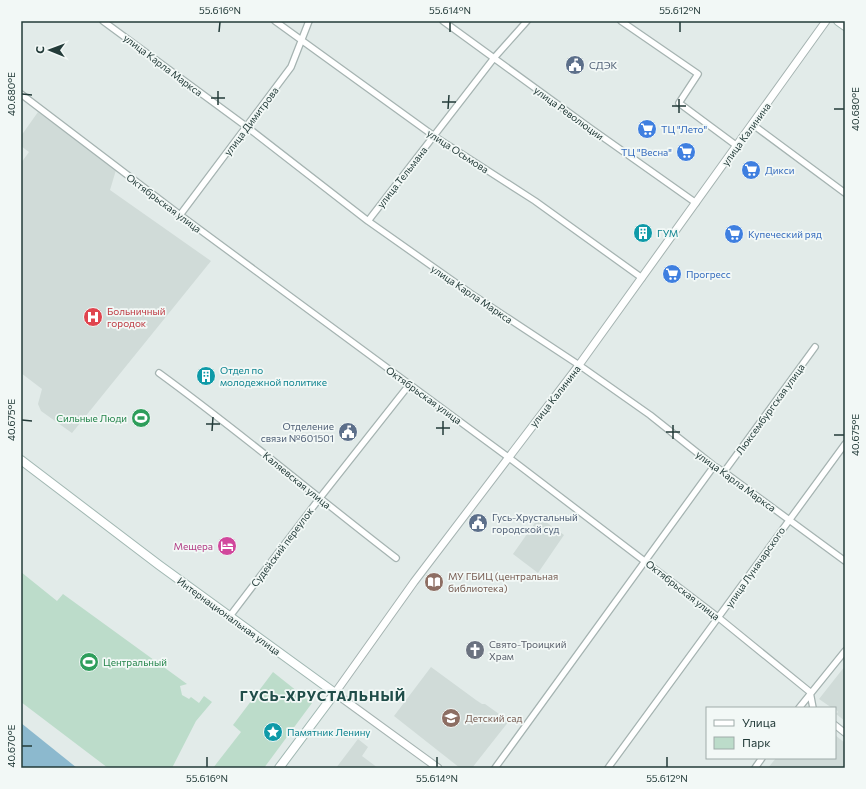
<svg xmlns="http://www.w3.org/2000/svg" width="866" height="789" font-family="Commissioner,sans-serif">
  <rect width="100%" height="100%" fill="#e2ebe9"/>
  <path fill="#d0dbd8" d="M38,112L116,170L110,190L211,261L72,433L41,411L38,404L42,389L21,373V163L29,152L21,146V136Z
    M539,517L564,535L538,573L513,554Z
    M845,666V721L836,714L838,712L835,708H832L819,699Z
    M431,667L476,700L482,704H485L509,721L472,768H460L394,716Z
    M835,735L845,743V768H768L776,758H835Z
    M358,739L368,747L362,756L378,768H336Z"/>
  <path fill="#bcdcca" d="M21,572L57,601L63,594L187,684L180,686L182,695L189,699L191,697L199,703L204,696L212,702L196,721L172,768H108L21,702Z
    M273,672L312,703L264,768H213L241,732L233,725Z"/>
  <path fill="#8cb9ce" d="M21,723L77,768H21Z"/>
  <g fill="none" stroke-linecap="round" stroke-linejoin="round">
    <g stroke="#a5b3b1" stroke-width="8">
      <path id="minor" d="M103,21L247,127L368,221L470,293L579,365L650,415L714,466L724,472L845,561
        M275,21L434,136L535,201L642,278
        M443,21L590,128L696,203
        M621,21L698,74L679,103L737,146
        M21,94L180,215L508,457L719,618L810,692L813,708
        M752,124L845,193
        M180,215L291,67L309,21
        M368,221L494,58L527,21
        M159,373C240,432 317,497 396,558
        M724,472L815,347
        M230,616L319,499L409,385
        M799,708L845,651
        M835,725L845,733
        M495,768L714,466
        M608,768L845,444
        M755,768L762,758"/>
    </g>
    <g stroke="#a5b3b1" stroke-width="9">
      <path id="tertiary" d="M438,768L335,693L414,582L579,365L826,21"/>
    </g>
    <g stroke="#a1b7b2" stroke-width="10">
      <path id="secondary" d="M838,21L845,26
        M21,460L159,565L335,693L279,768"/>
    </g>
    <use href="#minor" stroke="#fff" stroke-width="5.5"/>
    <use href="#tertiary" stroke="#fff" stroke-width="7"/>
    <use href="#secondary" stroke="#fff" stroke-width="8"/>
  </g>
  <path fill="none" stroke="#233b39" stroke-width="1.5" d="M219,32L220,22M450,32V22M680,32V22M22,94L32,95M211,98H225M442,102H456M218,105V91M672,106H686M448,109L449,95M834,109H844M679,113V99M22,420L32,421M206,424H220M436,428H450M212,431L213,417M666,432H680M443,435V421M834,435H844M673,439V425M22,746H32M207,767V757M437,767V757M667,767V757"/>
  <defs>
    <g id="civic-disc" transform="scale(1)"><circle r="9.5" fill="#5c6f8a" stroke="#f2f8f6"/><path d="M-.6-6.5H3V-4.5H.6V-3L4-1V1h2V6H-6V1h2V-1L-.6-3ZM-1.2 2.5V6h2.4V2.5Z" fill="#fff"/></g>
    <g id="supermarket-disc" transform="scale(1)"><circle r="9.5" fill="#3f7fe0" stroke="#f2f8f6"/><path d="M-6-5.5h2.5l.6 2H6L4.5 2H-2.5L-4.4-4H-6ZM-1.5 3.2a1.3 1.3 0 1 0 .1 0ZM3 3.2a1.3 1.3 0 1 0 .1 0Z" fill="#fff"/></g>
    <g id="building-disc" transform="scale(1)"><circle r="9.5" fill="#0f9aa8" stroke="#f2f8f6"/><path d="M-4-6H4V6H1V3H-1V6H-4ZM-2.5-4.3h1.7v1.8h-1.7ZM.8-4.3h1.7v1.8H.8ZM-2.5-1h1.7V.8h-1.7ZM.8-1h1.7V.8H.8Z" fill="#fff"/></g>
    <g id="hospital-disc" transform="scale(1)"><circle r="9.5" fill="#e0444e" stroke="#f2f8f6"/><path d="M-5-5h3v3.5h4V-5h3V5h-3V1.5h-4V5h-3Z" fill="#fff"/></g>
    <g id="stadium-disc" transform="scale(1)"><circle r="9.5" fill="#2e9e5b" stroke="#f2f8f6"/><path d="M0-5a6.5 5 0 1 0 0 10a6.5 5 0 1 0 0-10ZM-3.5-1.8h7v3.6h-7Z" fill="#fff"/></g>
    <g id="hotel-disc" transform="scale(1)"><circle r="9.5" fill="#d1479c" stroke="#f2f8f6"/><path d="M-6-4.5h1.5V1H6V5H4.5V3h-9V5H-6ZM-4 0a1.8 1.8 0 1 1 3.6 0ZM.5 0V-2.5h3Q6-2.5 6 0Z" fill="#fff"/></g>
    <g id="library-disc" transform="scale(1)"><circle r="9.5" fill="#8d6e63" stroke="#f2f8f6"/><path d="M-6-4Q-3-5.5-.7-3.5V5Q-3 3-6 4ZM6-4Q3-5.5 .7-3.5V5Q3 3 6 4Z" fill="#fff"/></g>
    <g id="church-disc" transform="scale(1)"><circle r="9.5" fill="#6b7280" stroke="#f2f8f6"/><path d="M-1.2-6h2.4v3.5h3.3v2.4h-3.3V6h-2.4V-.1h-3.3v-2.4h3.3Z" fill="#fff"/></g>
    <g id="school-disc" transform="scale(1)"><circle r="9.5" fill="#8d6e63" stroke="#f2f8f6"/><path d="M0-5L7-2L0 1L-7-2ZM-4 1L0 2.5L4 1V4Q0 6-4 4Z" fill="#fff"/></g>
    <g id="sight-disc" transform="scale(1)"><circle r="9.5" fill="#0f9aa8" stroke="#f2f8f6"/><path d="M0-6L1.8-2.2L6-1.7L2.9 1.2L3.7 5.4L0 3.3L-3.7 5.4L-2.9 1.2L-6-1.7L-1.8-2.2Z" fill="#fff"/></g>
  </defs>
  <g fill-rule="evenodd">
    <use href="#civic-disc" x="575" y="65"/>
    <use href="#supermarket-disc" x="647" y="129"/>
    <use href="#supermarket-disc" x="686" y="152"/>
    <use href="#supermarket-disc" x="751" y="170"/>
    <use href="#building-disc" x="643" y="233"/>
    <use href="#supermarket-disc" x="734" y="234"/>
    <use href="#supermarket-disc" x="672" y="274"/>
    <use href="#hospital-disc" x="93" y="317"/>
    <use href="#building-disc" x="206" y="376"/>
    <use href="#stadium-disc" x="141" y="418"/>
    <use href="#civic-disc" x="348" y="432"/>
    <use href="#civic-disc" x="478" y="523"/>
    <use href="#hotel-disc" x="227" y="546"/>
    <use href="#library-disc" x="434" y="582"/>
    <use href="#church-disc" x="475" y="650"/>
    <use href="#stadium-disc" x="89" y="662"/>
    <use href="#school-disc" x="451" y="718"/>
    <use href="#sight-disc" x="273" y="732"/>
  </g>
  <g text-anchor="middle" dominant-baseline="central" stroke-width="3.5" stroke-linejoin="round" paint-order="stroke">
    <g font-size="10" fill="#233b39" stroke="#f2f8f6">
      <text transform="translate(163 65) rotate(37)">улица Карла Маркса</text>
      <text transform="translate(569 113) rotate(36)">улица Революции</text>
      <text transform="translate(251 121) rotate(-53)">улица Димитрова</text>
      <text transform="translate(746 134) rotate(-54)">улица Калинина</text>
      <text transform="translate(458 151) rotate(33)">улица Осьмова</text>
      <text transform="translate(402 177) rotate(-52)">улица Тельмана</text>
      <text transform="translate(164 203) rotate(37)">Октябрьская улица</text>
      <text transform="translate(472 294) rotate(34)">улица Карла Маркса</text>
      <text transform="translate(424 395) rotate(36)">Октябрьская улица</text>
      <text transform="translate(555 396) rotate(-52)">улица Калинина</text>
      <text transform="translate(770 409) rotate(-54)">Люксембургская улица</text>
      <text transform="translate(297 480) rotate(39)">Каляевская улица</text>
      <text transform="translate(736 481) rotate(36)">улица Карла Маркса</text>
      <text transform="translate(282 547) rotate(-53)">Судейский переулок</text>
      <text transform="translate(755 567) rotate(-55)">улица Луначарского</text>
      <text transform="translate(683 590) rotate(38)">Октябрьская улица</text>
      <text transform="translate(229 616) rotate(36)">Интернациональная улица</text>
    </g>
    <g font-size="10" fill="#4e5e75" stroke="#f2f8f6" text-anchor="start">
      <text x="589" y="65">СДЭК</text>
      <text x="334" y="426" text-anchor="end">Отделение<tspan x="334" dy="12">связи №601501</tspan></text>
      <text x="492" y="517">Гусь-Хрустальный<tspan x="492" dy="12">городской суд</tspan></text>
    </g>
    <g font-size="10" fill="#366cbe" stroke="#f2f8f6" text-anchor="start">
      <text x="661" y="129">ТЦ "Лето"</text>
      <text x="672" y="152" text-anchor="end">ТЦ "Весна"</text>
      <text x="765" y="170">Дикси</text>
      <text x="748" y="234">Купеческий ряд</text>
      <text x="686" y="274">Прогресс</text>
    </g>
    <g font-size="10" fill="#0d838f" stroke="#f2f8f6" text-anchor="start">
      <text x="657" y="233">ГУМ</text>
      <text x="220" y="370">Отдел по<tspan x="220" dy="12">молодежной политике</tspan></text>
      <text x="287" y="732">Памятник Ленину</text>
    </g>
    <g font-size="10" fill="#be3a42" stroke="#f2f8f6" text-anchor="start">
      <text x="107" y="311">Больничный<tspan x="107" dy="12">городок</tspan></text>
    </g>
    <g font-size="10" fill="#27864d" stroke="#f2f8f6" text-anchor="end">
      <text x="127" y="418">Сильные Люди</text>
      <text x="103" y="662" text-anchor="start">Центральный</text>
    </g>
    <g font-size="10" fill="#b23c85" stroke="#f2f8f6" text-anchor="end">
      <text x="213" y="546">Мещера</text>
    </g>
    <g font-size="10" fill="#785e54" stroke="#f2f8f6" text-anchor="start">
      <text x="448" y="576">МУ ГБИЦ (центральная<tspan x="448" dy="12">библиотека)</tspan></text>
      <text x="465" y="718">Детский сад</text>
    </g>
    <g font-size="10" fill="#5b616d" stroke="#f2f8f6" text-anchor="start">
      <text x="489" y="644">Свято-Троицкий<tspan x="489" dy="12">Храм</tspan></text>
    </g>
    <g font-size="14" font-weight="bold" letter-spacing="1" fill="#204d49" stroke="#f2f8f6">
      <text x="323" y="695">ГУСЬ-ХРУСТАЛЬНЫЙ</text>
    </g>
  </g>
  <rect width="866" height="789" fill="none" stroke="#f2f8f6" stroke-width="44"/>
  <rect x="706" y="707" width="130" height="52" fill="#f2f8f6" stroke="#9facaa"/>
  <rect x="714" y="720" width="20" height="6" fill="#ffffff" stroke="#9facaa"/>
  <text x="742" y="727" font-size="12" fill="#233b39">Улица</text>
  <rect x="714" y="737" width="20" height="12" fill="#bcdcca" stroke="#9facaa"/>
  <text x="742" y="747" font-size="12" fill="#233b39">Парк</text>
  <g transform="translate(50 50) rotate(271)" stroke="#f2f8f6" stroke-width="3" paint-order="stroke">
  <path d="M0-3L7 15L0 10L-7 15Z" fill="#233b39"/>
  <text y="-6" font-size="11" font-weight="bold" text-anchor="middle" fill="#233b39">С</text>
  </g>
  <rect x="22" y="22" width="822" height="745" fill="none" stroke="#233b39" stroke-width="1.5"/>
  <g font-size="10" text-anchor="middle" fill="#233b39">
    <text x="220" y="14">55.616°N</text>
    <text x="450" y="14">55.614°N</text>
    <text x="680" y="14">55.612°N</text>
    <text transform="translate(11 94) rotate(-90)" y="4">40.680°E</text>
    <text transform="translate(855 109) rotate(-90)" y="4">40.680°E</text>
    <text transform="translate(11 420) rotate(-90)" y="4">40.675°E</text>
    <text transform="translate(855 435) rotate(-90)" y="4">40.675°E</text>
    <text transform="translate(11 746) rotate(-90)" y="4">40.670°E</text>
    <text x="207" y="782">55.616°N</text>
    <text x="437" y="782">55.614°N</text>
    <text x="667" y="782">55.612°N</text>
  </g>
</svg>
